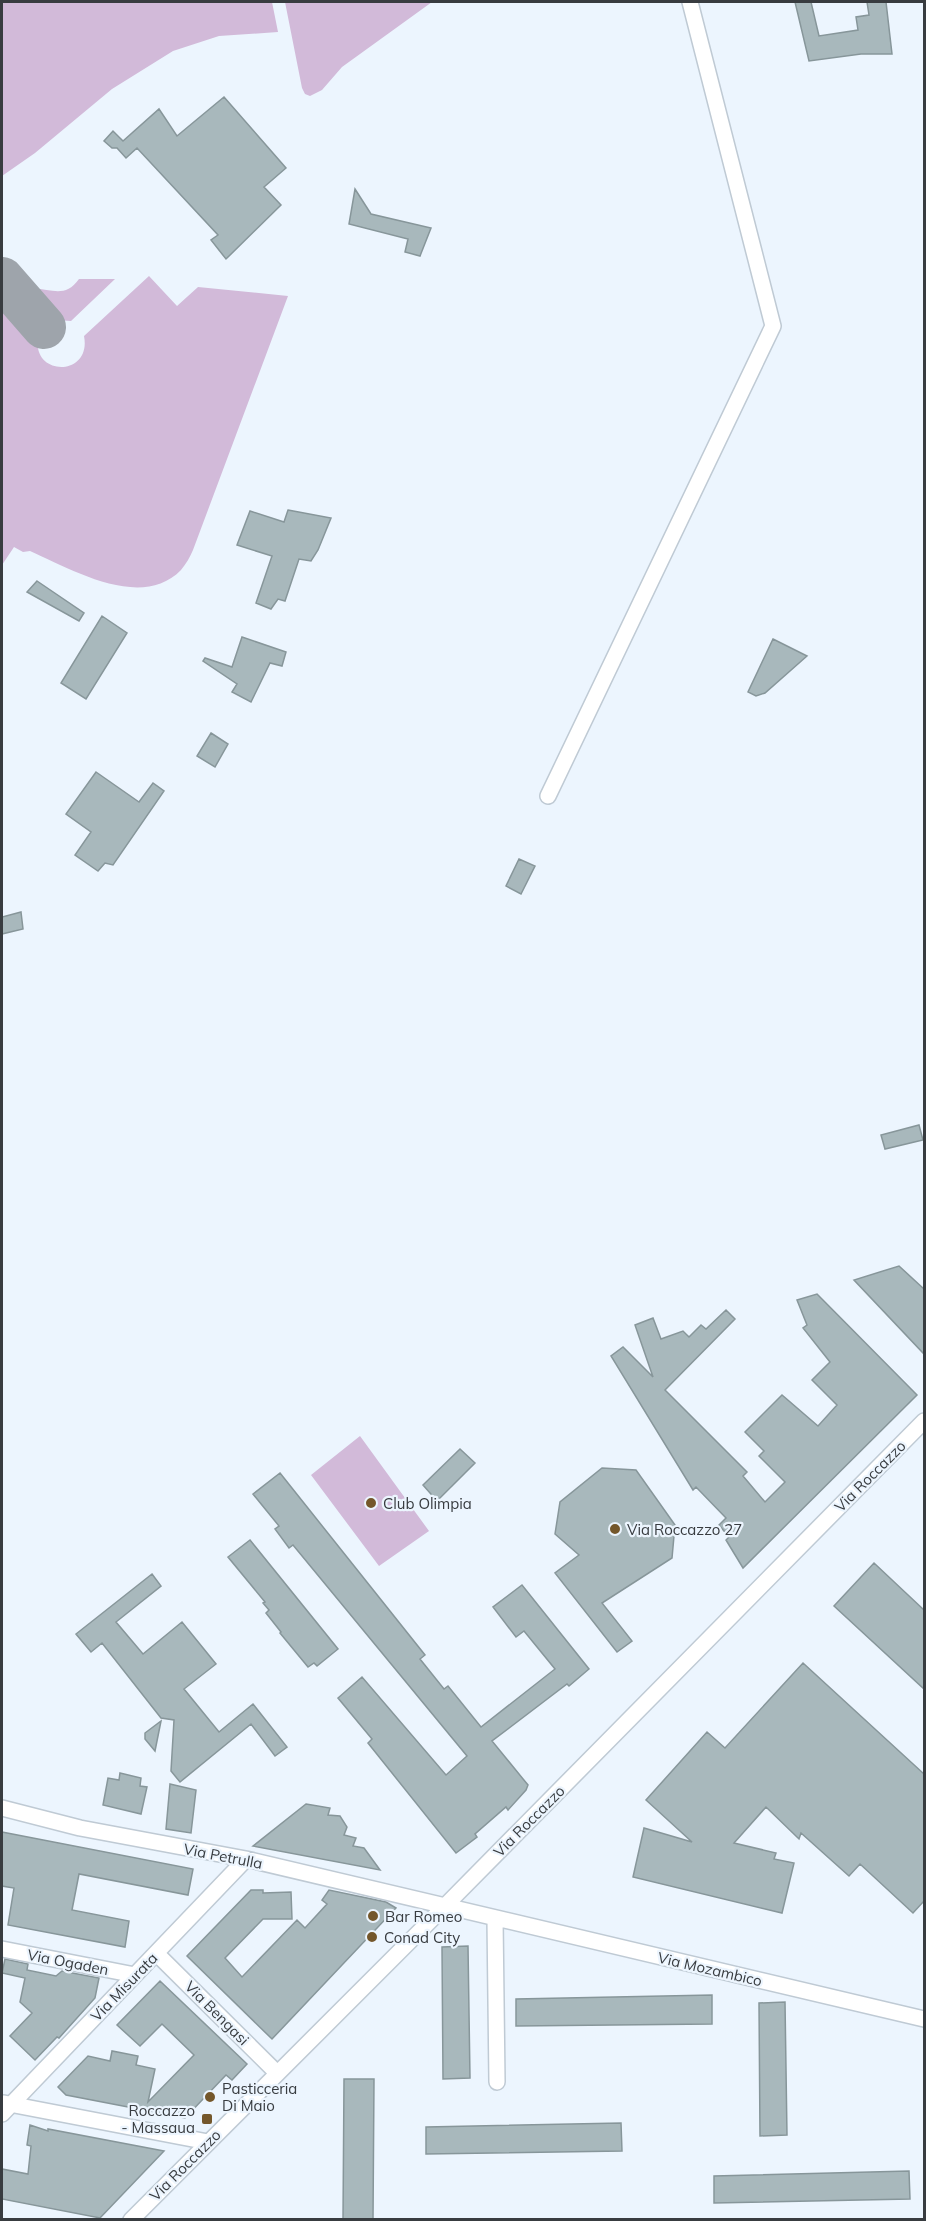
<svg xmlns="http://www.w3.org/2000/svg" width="926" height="2221" font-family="Mulish,sans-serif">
  <rect width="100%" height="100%" fill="#ecf5fe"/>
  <path fill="#d2bad9" d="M2,2H272L278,32L219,36L173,51L112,89L35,153L2,176Z
    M285,2H432L342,67L322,90L310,96L305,94L302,88Z
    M149,276L177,306L198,287L288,296L193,550C190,557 186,564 181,570C141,611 71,569 30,551L23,552L14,547L2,565V297L38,338C32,377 92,377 84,336Z
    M79,279H115L71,321L56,320L29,292V289C50,287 64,300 79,279Z
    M360,1436L429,1531L379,1566L311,1475Z"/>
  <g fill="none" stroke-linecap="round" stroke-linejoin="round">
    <path stroke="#9ea4ab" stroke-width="44" d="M2,279L44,327"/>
  </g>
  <path fill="#a8b8bc" stroke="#87969a" stroke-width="1.5" d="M795,2H811L819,36L858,30L856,17L869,15L867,2H886L892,54H861L809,61Z
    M224,97L286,168L264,187L281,205L226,259L211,240L218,235L137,148L126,158L117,148H112L104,141L113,131L123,141L159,109L177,136Z
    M355,189L371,214L431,228L420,256L405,252L408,239L349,224Z
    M288,510L331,518L318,550L311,561L299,559L285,601L278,599L271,609L256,603L272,556L237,545L250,511L284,522Z
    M37,581L84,613L79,621L27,592Z
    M102,616L127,633L86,699L61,683Z
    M242,637L286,652L282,666L270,663L251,702L232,692L237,684L203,661L205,658L232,667Z
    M773,639L807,656L765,693L756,696L748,692Z
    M211,733L228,744L215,767L197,756Z
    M96,772L139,802L153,783L164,791L113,865L105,863L98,871L75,855L91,832L66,814Z
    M519,859L535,866L521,894L506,886Z
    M21,912L23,929L2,934V917Z
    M919,1125L923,1140L885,1149L881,1135Z
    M899,1266L924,1289V1354L854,1280Z
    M817,1294L917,1395L743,1568L726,1540L729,1537L719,1525L726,1518L696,1487L693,1490L611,1356L623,1347L653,1377L635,1325L653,1318L661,1339L683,1331L689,1337L701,1325L706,1329L726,1310L735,1319L665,1390L747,1472L743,1476L765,1502L785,1482L759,1456L764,1451L745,1432L782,1395L818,1426L837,1405L812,1380L830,1362L803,1328L807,1325L797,1300Z
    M460,1449L475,1463L437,1501L423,1485Z
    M602,1468L636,1470L675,1525L672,1558L602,1603L632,1641L617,1652L555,1573L579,1555L555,1534L560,1502Z
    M280,1473L425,1655L420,1659L444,1689L448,1686L481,1727L555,1669L524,1631L516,1637L493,1607L522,1585L589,1669L569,1686L567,1684L492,1741L528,1785L526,1790L508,1810L506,1807L475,1834L477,1837L456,1853L368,1743L372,1739L338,1698L362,1677L446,1775L467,1756L293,1545L289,1548L275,1529L279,1526L253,1494Z
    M250,1540L338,1649L317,1666L314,1663L308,1667L280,1633L281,1632L266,1613L269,1610L263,1603L265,1602L228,1557Z
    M874,1563L924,1610V1689L834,1606Z
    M152,1574L161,1586L116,1622L143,1654L182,1622L216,1664L184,1689L219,1732L253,1704L287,1747L275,1756L251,1724L180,1782L171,1771L174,1720L161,1718L102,1643L91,1652L76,1634Z
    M803,1663L924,1774V1901L913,1913L860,1864L849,1876L801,1833L799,1839L766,1807L734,1843L776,1853L774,1859L794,1863L782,1913L633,1877L644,1828L692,1842L646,1800L707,1732L725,1748Z
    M161,1721L155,1751L145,1739V1733Z
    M120,1773L141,1778L140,1786L147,1787L141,1814L103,1805L108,1778L119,1780Z
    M170,1784L196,1790L191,1833L166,1829Z
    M306,1804L330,1808L328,1815L340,1816L347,1827L344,1835L356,1838L353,1846L364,1848L380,1870L253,1846Z
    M2,1832L193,1869L188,1895L79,1874L72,1910L129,1921L125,1947L8,1925L14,1888L2,1886Z
    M251,1890H263V1893L291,1892L292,1919H263L225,1958L242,1977L297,1920L305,1928L327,1904L322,1900L329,1890L386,1902L396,1908L272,2039L187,1956Z
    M468,1946L470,2078L443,2079L442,1947Z
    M5,1959L28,1964L27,1970L56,1976L62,1971L99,1978L95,1998L59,2038L57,2037L35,2060L10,2036L32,2013L20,2002L25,1978L2,1973Z
    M160,1981L247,2064L232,2080L226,2075L185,2118L66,2095L58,2087L88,2056L110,2061L112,2051L138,2056L136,2065L155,2069L148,2102L194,2055L162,2024L140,2046L117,2025Z
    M712,1995V2024L516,2026V1999Z
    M785,2002L787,2135L760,2136L759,2003Z
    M344,2079H374L373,2220H343Z
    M621,2123L622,2151L426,2154V2127Z
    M30,2125L48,2131V2129L164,2151L100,2218L2,2199V2169L28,2174L31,2146L27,2145Z
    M909,2171L910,2199L714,2203V2176Z"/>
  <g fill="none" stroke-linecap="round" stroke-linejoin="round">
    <g stroke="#bfcad4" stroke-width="18">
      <path id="minor" d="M548,796L773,326L690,2
        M2,1808L80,1828L246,1859L924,2019
        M495,1919L497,2082
        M2,1949L135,1975
        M156,1953L277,2073
        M4,2103L208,2142
        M2,2114L246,1859
        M131,2220L444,1907L924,1421"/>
    </g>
    <use href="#minor" stroke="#fff" stroke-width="15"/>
  </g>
  <g fill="#74572b" stroke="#ecf5fe" stroke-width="2">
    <circle cx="371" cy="1503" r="6"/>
    <circle cx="615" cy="1529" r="6"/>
    <circle cx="373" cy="1916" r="6"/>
    <circle cx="372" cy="1937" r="6"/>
    <circle cx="210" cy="2097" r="6"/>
    <rect x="201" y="2113" width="12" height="12" rx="3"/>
  </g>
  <g text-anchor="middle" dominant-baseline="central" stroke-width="4.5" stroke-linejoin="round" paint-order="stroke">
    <g font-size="15" fill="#383c40" stroke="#ecf5fe">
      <text transform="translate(870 1476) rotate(-45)">Via Roccazzo</text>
      <text transform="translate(529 1821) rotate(-45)">Via Roccazzo</text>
      <text transform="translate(223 1856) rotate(11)">Via Petrulla</text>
      <text transform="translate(68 1962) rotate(11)">Via Ogaden</text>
      <text transform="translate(710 1969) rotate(13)">Via Mozambico</text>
      <text transform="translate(124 1987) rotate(-46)">Via Misurata</text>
      <text transform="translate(217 2013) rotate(45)">Via Bengasi</text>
      <text transform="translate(185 2165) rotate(-45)">Via Roccazzo</text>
    </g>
    <g font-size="15" fill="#383c40" stroke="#ecf5fe" text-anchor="start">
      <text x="383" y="1503">Club Olimpia</text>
      <text x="627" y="1529">Via Roccazzo 27</text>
      <text x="385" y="1916">Bar Romeo</text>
      <text x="384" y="1937">Conad City</text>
      <text x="222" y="2088">Pasticceria<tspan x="222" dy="17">Di Maio</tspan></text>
      <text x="195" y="2110" text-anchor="end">Roccazzo<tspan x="195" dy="17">- Massaua</tspan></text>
    </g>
  </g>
  <rect width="926" height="2221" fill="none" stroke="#383c40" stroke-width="6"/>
</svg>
